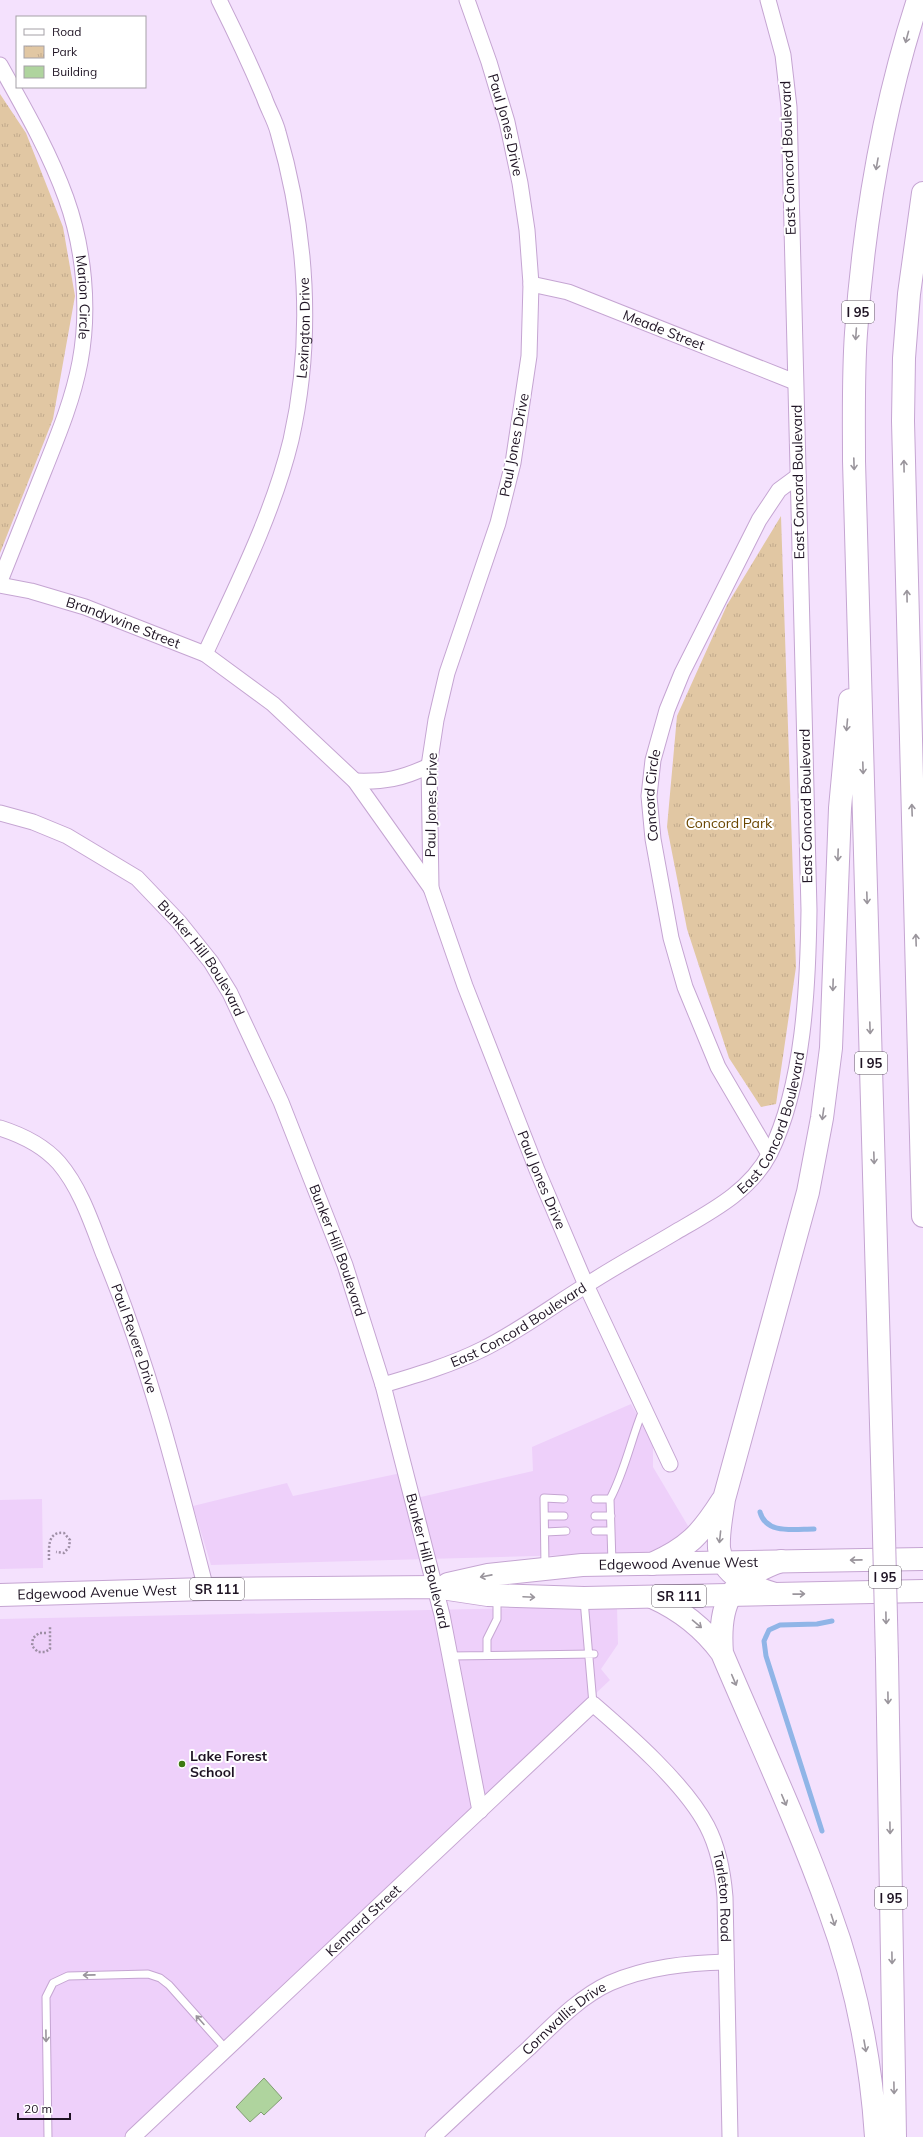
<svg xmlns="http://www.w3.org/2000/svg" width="923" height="2137" font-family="Mulish,sans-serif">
  <defs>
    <pattern id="park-tufts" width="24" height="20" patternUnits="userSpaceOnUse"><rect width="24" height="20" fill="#e1c7a3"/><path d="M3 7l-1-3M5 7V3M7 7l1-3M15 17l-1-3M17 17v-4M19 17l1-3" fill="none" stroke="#c1aa8c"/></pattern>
  </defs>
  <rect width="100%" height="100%" fill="#f4e1fd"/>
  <path fill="#eed0fa" d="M631,1404L653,1443V1467L691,1531L663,1549L642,1553L211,1565L193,1506L287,1483L293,1496L401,1473L408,1500L533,1471L532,1447Z
    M42,1499L43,1568L0,1569V1500Z
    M617,1606L618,1644L601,1669L610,1680L124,2137H0V1619Z"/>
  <path fill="url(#park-tufts)" d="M0,94L26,133L63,227L75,296L53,419L0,553Z
    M781,516L796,967L776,1104L761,1107L729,1058L687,929L667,827L677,716L727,605Z"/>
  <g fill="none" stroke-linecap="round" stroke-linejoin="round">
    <path stroke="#90b5e7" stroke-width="5" d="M760,1512C766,1535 795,1529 814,1529
      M822,1831L766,1656L764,1641L769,1630L780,1625L817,1624L832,1621"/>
  </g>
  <path fill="#afd49e" stroke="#7f9d71" d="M264,2078L282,2098L264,2115L261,2112L250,2122L236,2107Z"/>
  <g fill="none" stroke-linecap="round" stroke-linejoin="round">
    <g stroke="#c5a5d2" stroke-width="9">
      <path id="service" d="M595,1499H610L612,1563
        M610,1499C625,1471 631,1439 643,1410
        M545,1516H564
        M595,1516H611
        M595,1531H611
        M545,1532L566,1531
        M545,1566L544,1498L564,1499
        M584,1600L593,1704
        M487,1655V1639L497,1619V1597
        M450,1656L594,1654
        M48,2137L46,1997L53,1983L68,1976L148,1974L160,1978L169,1985L226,2049"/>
    </g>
    <g stroke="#c5a5d2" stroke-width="17">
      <g id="minor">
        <path id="s1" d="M467,0L489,62L507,122L520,183L527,230L531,284L529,356L513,463L498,523L447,673L436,720L429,766L431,888L465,986L537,1170L586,1285L670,1464"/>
        <path id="s2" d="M0,65C24,108 49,151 66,198C84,248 90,309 80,362C73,399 59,433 45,468C30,506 15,543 0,581"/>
        <path id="s3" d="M531,284L568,292L795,382"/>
        <path id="s4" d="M0,585L31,591L85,607L205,654L273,704L355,781L431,888"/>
        <path id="s5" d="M205,654C237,585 273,514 291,440C314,339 307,231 278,132C275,120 268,109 264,97C250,64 235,32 219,0"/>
        <path d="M355,781C385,782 401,779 429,766"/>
        <path id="s6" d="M0,813L33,822L67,836L137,878L179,922L211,962L230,993L281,1102L345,1265L383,1385L442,1615L480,1811"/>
        <path id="s7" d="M0,1128C22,1135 44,1146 59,1163C81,1189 92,1224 104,1255C149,1364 177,1476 206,1589"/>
        <path id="s8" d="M769,1154L718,1067L685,987L671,938L653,839L649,796L653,760L667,710L682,673L759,520L779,490L798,476"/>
        <path id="s9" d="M383,1385C417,1375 451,1365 483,1349C519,1331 551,1307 585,1286C614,1267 644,1251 674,1233C710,1212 750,1192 770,1153C804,1084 808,986 809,910L789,107L783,55L768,0"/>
        <path id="s10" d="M133,2137L593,1704C629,1735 685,1784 707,1826C719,1849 723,1872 725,1897L730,2137"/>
        <path id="s11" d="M433,2137C465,2107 497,2077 529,2048C553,2025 579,1997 610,1983C647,1967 687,1963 726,1962"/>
      </g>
    </g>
    <g stroke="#c5a5d2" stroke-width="24">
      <g id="primary">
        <path id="s12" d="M448,1584L488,1575L582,1565L923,1559"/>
        <path id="s13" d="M0,1595L206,1589L435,1587L488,1595L584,1598L923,1591"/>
      </g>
    </g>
    <g stroke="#c5a5d2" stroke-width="24">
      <path id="motorway" d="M923,193L909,294L904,358L903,421L923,1216
        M883,1495L854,461C854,418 853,376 856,333C864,221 883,107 918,0
        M781,1561C731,1579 718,1601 722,1653C758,1738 798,1823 829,1910C856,1983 871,2060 876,2137
        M652,1564C688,1548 701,1534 722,1501
        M775,1594C752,1587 722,1576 719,1548C718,1532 722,1514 724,1499L808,1192L822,1118L831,1048L840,808L850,700
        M652,1597C681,1610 703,1627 722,1653
        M887,1659L895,2137"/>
    </g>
    <path stroke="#9e8ea5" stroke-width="2.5" stroke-dasharray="2 2" stroke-linecap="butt" d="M49,1560C49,1548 47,1531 64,1533L70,1540L69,1547L64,1553L56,1552
      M46,1633H39L33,1638L32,1646L38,1652H45L50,1649V1627"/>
    <use href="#service" stroke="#fff" stroke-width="7"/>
    <use href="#minor" stroke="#fff" stroke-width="15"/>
    <use href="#primary" stroke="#fff" stroke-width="22"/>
    <use href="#motorway" stroke="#fff" stroke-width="22"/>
    <g stroke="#c5a5d2" stroke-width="24" stroke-linecap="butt">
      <path id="motorway-bridge" d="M883,1495L887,1659"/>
    </g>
    <use href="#motorway-bridge" stroke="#fff" stroke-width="22"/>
  </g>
  <defs><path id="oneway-shaft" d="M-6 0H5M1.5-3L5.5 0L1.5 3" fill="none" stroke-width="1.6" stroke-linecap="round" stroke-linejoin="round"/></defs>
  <g stroke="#9a959c">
    <use href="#oneway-shaft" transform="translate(907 37) rotate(105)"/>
    <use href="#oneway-shaft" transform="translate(877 164) rotate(100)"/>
    <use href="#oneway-shaft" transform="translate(856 334) rotate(94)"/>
    <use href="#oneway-shaft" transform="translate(854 464) rotate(88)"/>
    <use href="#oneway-shaft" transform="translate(904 466) rotate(-91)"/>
    <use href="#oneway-shaft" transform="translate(907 596) rotate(-91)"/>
    <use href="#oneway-shaft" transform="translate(847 725) rotate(95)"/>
    <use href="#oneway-shaft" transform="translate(863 768) rotate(88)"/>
    <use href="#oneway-shaft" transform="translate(912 810) rotate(-92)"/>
    <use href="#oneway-shaft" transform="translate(838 855) rotate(92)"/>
    <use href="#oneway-shaft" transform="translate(867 898) rotate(88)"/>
    <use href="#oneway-shaft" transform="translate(916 940) rotate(-92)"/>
    <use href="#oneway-shaft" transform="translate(833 985) rotate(92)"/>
    <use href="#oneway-shaft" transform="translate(870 1028) rotate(88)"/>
    <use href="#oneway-shaft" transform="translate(823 1114) rotate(98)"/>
    <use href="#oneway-shaft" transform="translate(874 1158) rotate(88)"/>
    <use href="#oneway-shaft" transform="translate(720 1537) rotate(96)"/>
    <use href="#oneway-shaft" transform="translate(856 1560) rotate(179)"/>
    <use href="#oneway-shaft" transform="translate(486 1576) rotate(169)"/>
    <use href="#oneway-shaft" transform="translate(799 1594) rotate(-1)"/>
    <use href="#oneway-shaft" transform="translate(529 1597) rotate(3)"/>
    <use href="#oneway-shaft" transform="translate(886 1618) rotate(89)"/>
    <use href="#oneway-shaft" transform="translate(697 1624) rotate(40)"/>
    <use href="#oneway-shaft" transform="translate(734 1680) rotate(67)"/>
    <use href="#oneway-shaft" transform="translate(888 1698) rotate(89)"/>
    <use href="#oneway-shaft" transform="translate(784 1800) rotate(67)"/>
    <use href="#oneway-shaft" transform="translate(890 1828) rotate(89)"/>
    <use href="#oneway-shaft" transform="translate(833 1920) rotate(72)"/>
    <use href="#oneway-shaft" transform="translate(892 1958) rotate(89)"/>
    <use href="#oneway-shaft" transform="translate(89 1975) rotate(179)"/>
    <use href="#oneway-shaft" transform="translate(200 2020) rotate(-132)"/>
    <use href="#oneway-shaft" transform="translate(46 2036) rotate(89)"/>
    <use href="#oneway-shaft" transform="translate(865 2046) rotate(80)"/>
    <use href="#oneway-shaft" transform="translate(894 2088) rotate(89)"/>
  </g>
  <circle fill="#3d7911" stroke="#fff" stroke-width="1.5" cx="182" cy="1764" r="4"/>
  <g text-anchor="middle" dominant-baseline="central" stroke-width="4" stroke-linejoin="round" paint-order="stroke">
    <g fill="#fff" stroke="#625a65" stroke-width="1">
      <rect x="842" y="301" width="32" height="22" rx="3"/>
      <rect x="855" y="1052" width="32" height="22" rx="3"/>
      <rect x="869" y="1566" width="32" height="22" rx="3"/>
      <rect x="190" y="1578" width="54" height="22" rx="3"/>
      <rect x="652" y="1585" width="54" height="22" rx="3"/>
      <rect x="875" y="1887" width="32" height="22" rx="3"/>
    </g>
    <g font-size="13" font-weight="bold" fill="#1e1323">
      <text x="858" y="312">I 95</text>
      <text x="871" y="1063">I 95</text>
      <text x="885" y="1577">I 95</text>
      <text x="217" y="1589">SR 111</text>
      <text x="679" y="1596">SR 111</text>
      <text x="891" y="1898">I 95</text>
    </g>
    <g font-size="14" fill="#1e1323" stroke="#fff">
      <text stroke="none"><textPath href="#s1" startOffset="131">Paul Jones Drive</textPath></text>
      <text transform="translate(788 158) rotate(-92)">East Concord Boulevard</text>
      <text stroke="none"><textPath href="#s2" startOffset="250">Marion Circle</textPath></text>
      <text stroke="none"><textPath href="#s5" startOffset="344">Lexington Drive</textPath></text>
      <text stroke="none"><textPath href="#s3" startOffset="141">Meade Street</textPath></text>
      <text transform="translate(514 445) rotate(-79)">Paul Jones Drive</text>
      <text transform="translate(798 482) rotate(-91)">East Concord Boulevard</text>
      <text stroke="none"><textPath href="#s4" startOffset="129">Brandywine Street</textPath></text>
      <text stroke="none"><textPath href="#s8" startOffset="383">Concord Circle</textPath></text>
      <text transform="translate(431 805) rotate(-89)">Paul Jones Drive</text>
      <text transform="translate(806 806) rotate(-91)">East Concord Boulevard</text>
      <text stroke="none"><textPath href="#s6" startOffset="256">Bunker Hill Boulevard</textPath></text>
      <text stroke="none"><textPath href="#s9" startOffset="485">East Concord Boulevard</textPath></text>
      <text stroke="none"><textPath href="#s1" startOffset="1222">Paul Jones Drive</textPath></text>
      <text stroke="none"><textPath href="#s6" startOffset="580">Bunker Hill Boulevard</textPath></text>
      <text stroke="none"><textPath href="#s9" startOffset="149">East Concord Boulevard</textPath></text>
      <text stroke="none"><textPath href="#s7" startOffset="261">Paul Revere Drive</textPath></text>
      <text stroke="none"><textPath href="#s6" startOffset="904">Bunker Hill Boulevard</textPath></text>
      <text stroke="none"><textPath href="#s12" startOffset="232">Edgewood Avenue West</textPath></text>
      <text stroke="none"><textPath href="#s13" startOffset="97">Edgewood Avenue West</textPath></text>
      <text stroke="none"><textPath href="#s10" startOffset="873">Tarleton Road</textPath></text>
      <text stroke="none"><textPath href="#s10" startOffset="316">Kennard Street</textPath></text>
      <text stroke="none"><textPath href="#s11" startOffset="177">Cornwallis Drive</textPath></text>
    </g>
    <g font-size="14" fill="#6a4600" stroke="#fff">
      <text x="729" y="823">Concord Park</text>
    </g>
    <g font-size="14" font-weight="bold" fill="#1e1323" stroke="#fff" text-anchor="start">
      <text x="190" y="1756">Lake Forest<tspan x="190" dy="16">School</tspan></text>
    </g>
  </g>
  <rect x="16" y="16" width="130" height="72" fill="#ffffff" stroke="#a5a1a7"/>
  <rect x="24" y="29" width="20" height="6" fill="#ffffff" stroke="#a5a1a7"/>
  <text x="52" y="36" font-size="12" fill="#1e1323">Road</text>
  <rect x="24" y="46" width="20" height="12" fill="url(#park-tufts)" stroke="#a5a1a7"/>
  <text x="52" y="56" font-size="12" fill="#1e1323">Park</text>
  <rect x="24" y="66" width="20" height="12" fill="#afd49e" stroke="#a5a1a7"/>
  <text x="52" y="76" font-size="12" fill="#1e1323">Building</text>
  <path d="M18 2113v6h52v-6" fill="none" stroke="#1e1323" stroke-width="2"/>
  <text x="24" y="2113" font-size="12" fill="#1e1323" stroke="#ffffff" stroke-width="3" paint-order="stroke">20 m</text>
</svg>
